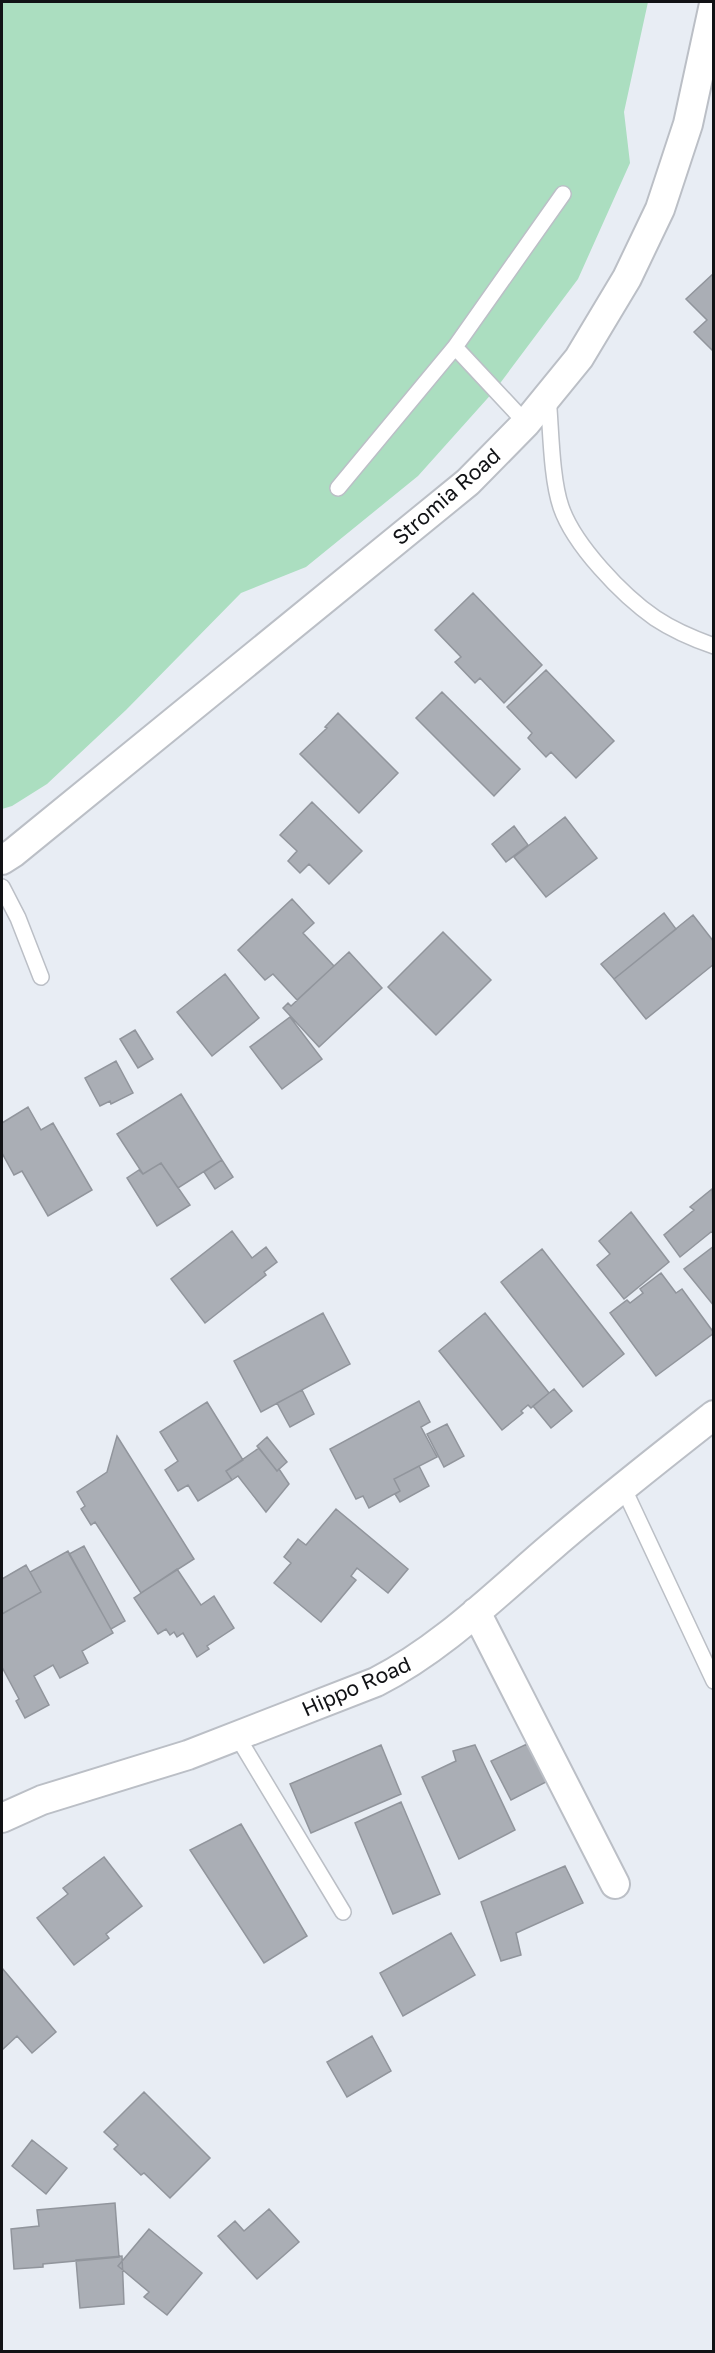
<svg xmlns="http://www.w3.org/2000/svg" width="715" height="2353" font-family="'Golos Text',sans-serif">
  <rect width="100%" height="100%" fill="#e8edf4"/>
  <path fill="#abdec0" d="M2,2H648L624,112L630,163L578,279L495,390L418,476L306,567L241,593L126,710L47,784L12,806L2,809Z"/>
  <path fill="#aaaeb5" stroke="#91959c" stroke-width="1.5" d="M714,273V352L694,332L707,320L686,299Z
    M473,593L542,665L504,703L480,678L475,683L455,662L461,657L435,630Z
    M546,670L614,741L576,778L551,752L546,757L528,738L532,733L507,707Z
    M442,692L520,769L494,796L416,718Z
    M338,713L398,773L359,813L300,754L327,728L325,727Z
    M312,802L362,851L329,884L309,864L300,873L288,861L297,851L280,835Z
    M565,817L597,858L546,897L514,857Z
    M514,826L528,845L506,862L492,844Z
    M292,899L314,923L303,933L334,966L297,1000L273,974L265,980L238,950Z
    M664,913L676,929L614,979L601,964Z
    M693,915L714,942V964L646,1019L614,979Z
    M443,932L491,980L436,1035L388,987Z
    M349,952L382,988L319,1047L283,1008L288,1003L291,1006Z
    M225,974L259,1018L212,1056L177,1012Z
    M290,1017L322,1059L282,1089L250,1047Z
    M135,1030L153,1059L138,1068L120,1039Z
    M116,1061L133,1093L111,1104L110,1101L100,1106L85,1078Z
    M181,1094L222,1160L178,1188L161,1163L143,1174L117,1134Z
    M28,1107L41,1130L53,1123L92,1190L48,1216L22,1171L14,1175L2,1153V1123Z
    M222,1160L233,1177L215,1189L204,1172Z
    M161,1163L190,1205L157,1226L127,1178L139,1170L143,1174Z
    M712,1189L714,1233L711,1232L680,1257L664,1235L694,1210L690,1207Z
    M631,1212L669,1262L624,1299L597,1265L610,1254L599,1241Z
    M232,1231L252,1258L266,1247L277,1262L264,1272L266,1275L205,1323L171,1279Z
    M714,1246V1306L684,1269Z
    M542,1249L624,1354L583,1387L501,1282Z
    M661,1273L676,1293L682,1289L714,1333L656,1376L610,1313L627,1300L630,1303L643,1293L640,1289Z
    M323,1313L350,1364L261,1412L234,1361Z
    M485,1313L549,1393L531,1408L528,1405L521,1411L523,1413L502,1430L439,1351Z
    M554,1389L572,1411L551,1428L533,1406Z
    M302,1390L314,1414L290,1427L277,1403Z
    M419,1401L430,1422L421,1427L437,1457L394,1479L400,1491L369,1508L363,1496L356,1499L330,1449Z
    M207,1402L243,1460L226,1471L232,1480L198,1501L188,1485L178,1491L165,1470L178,1461L160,1432Z
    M447,1424L464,1456L444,1467L427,1434Z
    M117,1436L194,1559L141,1593L95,1522L91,1525L81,1509L85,1506L77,1492L107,1472Z
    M267,1437L287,1462L277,1471L257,1446Z
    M259,1448L277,1471L279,1469L289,1484L266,1512L238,1476L232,1480L226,1471Z
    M419,1466L429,1486L400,1502L395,1494L400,1491L394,1479Z
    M336,1509L408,1569L388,1593L357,1568L351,1576L356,1580L321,1622L274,1583L291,1563L284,1557L298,1539L306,1545Z
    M84,1546L125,1621L111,1629L69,1554Z
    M68,1551L113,1633L82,1651L88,1663L60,1678L53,1665L34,1676L49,1705L25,1718L16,1701L19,1699L2,1667V1614L41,1592L30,1572Z
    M26,1565L41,1592L2,1614V1579Z
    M177,1569L201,1605L214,1596L234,1628L207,1646L209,1649L197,1657L183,1633L177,1637L174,1632L170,1635L166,1629L158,1634L134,1598Z
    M527,1744L546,1782L511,1800L491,1761Z
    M381,1745L401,1794L311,1833L290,1784Z
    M475,1745L515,1830L459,1859L422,1777L456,1761L453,1751Z
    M401,1802L440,1894L393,1914L355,1823Z
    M241,1824L307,1936L264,1963L190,1850Z
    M104,1857L142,1906L106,1934L109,1938L74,1965L37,1918L68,1894L63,1888Z
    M565,1866L583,1903L516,1933L521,1955L501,1961L481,1902Z
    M451,1933L475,1975L403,2016L380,1973Z
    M2,1968L56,2032L32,2053L17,2036L2,2050Z
    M372,2036L391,2071L347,2097L327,2062Z
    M144,2092L210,2158L170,2198L144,2173L141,2175L114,2149L118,2145L104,2132Z
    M32,2140L67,2168L46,2194L12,2166Z
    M115,2203L119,2257L43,2264V2267L14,2269L11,2229L39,2226L37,2210Z
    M269,2209L299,2242L257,2279L218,2236L235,2221L244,2231Z
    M149,2229L202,2273L167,2315L144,2297L149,2292L118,2266Z
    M122,2256L124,2304L80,2308L76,2260Z"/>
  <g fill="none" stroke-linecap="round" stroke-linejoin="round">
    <g stroke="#bbbfc6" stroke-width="18">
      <path id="service" d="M455,347L563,194
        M548,396C551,428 551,478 561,507C574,545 622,595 655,618C673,630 694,639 714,646
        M338,488L455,347L526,423
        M2,887L18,918L41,977
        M623,1487L714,1681
        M237,1736L343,1912"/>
    </g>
    <g stroke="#bbbfc6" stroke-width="32">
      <path id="minor" d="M2,860L13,853L468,482L526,423L579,358L627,278L660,209L688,124L714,4
        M476,1612L615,1884
        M2,1818L42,1800L188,1755L376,1682C441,1649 494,1596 550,1548C603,1502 658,1459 714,1415"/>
    </g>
    <use href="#service" stroke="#fff" stroke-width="15"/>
    <use href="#minor" stroke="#fff" stroke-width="28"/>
  </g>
  <g text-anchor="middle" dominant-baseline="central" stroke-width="4.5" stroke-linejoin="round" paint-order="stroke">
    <g font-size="21" fill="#111215" stroke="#fff">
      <text transform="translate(446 496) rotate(-41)">Stromia Road</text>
      <text transform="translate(356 1686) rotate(-24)">Hippo Road</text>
    </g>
  </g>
  <rect width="715" height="2353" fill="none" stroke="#111215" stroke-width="6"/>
</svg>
